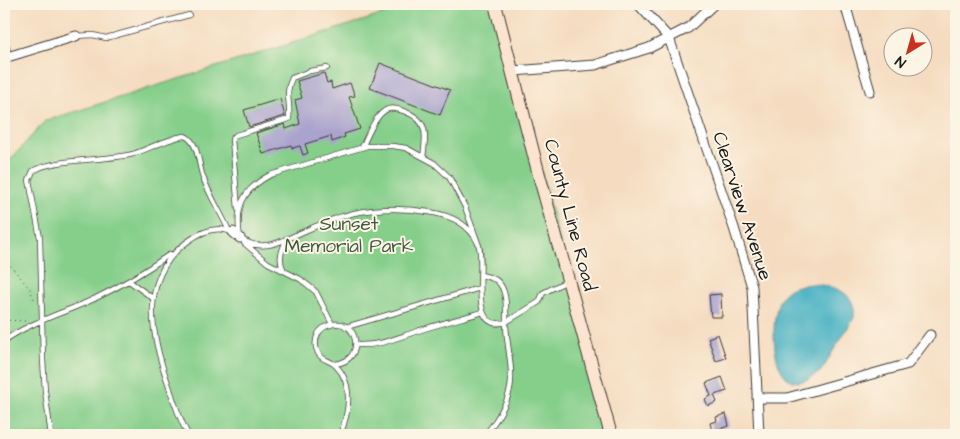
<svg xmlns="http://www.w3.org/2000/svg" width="960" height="439" font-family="'Architects Daughter',sans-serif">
  <rect width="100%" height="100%" fill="#fcf5e5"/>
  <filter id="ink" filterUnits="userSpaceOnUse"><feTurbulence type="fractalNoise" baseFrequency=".02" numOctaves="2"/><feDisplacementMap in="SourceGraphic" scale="10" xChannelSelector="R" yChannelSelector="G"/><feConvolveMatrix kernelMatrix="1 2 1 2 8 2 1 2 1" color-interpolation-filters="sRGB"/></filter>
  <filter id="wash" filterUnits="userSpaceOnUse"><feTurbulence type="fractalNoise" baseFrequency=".0096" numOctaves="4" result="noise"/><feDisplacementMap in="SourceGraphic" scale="20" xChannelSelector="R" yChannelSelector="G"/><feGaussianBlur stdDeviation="1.12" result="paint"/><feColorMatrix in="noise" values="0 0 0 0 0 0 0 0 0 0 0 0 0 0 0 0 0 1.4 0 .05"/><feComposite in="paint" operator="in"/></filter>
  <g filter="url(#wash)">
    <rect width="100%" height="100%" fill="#f5dcc0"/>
    <path fill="#86cf8b" stroke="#517654" d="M416,4H496L612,435H4V167L45,121Z"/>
    <path fill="#45b0c3" stroke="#306670" d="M813,284C833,286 857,291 854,318C847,329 840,340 833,351C829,357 826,365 821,371C818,374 812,377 808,379C770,398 768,315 782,296C789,286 801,285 813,284Z"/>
    <g id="blocks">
      <path fill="#a9a3cd" d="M380,63L450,90L440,115L370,88Z
        M324,73L327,83L331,82L332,89L350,83L355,96L349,97L360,129L344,134L345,137L332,142L331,136L305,144L308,153L303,155L300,146L292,148L291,145L263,154L256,133L285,124L286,129L300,124L295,100L302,98L297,81Z
        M280,99L285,116L249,127L244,110Z
        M721,294L722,317H711L709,295Z
        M718,334L726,358L716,361L708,338Z
        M722,377L727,391L714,395L717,402L708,406L705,399L711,396L706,383Z
        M726,414L729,426L712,431L710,423L717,421L716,417Z"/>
    </g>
  </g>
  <g filter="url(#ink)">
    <use href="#blocks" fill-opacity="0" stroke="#3d3935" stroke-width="1"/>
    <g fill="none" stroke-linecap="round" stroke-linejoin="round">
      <g stroke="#3d3935" stroke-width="6">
        <path id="service" d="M76,36L93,35L106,38L189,15
          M362,147C368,136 375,114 388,109C394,107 401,110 406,112C429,121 426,136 423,157
          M238,209L232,139L236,135L289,119C291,102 284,94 292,78L310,71L327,68
          M244,243L268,263L300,279L309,286L316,292L332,324
          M478,243L465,207L449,177L434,163L406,148L393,146H367L270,175C242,190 235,207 240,238C264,255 285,239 307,230C323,223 337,217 354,213C379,208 404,208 429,212C449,215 469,223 478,243C487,262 466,334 506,322C506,309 508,289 496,280C492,278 485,276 481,275
          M284,271C278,260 281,252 286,241
          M129,281L154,299
          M346,327L480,288
          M4,341C30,322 64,313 94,299C121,286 146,271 170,254
          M356,345C378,346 391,340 412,333C435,325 459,319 483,312
          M335,364C368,360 357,316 330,325C325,326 320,330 318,334C315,340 315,347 318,353C322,361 331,360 336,366C354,384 349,413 340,435
          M51,435L45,391L43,360L40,238L29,180L33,171C54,158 106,161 133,154C146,150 174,136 185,136C198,142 198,161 202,174C208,194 221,212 229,231
          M188,435C180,419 174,403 169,386C151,336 138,278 187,242C199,233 214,226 229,231
          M485,435C497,420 511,400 511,380C512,361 506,342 506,322L539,302L543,293L567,281"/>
      </g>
      <g stroke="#3d3935" stroke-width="11">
        <path id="minor" d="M638,4L669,38L734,228L752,287L759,435
          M845,4L870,91
          M4,47L7,57
          M4,58L76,36
          M513,71L595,65L649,48L688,28L714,4
          M233,232L240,238
          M757,398H787L908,364L930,335"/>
      </g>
      <g stroke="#3d3935" stroke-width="14">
        <path id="secondary" d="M495,4L539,175L611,435"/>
      </g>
      <path stroke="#3d3935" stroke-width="1" stroke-dasharray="1 4" stroke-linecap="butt" d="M4,258L30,289L35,302
        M4,320L25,321"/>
      <use href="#service" stroke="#fff" stroke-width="4.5"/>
      <use href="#minor" stroke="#fff" stroke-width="9"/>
      <use href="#secondary" stroke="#fde4d0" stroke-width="12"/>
    </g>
  </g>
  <g text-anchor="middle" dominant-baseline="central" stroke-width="4" stroke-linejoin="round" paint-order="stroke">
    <g font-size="19" fill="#1c1c1c" stroke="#fcf5e5">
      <text transform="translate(742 206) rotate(72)">Clearview Avenue</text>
      <text transform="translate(570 215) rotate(75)">County Line Road</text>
    </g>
    <g font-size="19" fill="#415b43" stroke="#fcf5e5">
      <text x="349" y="224">Sunset<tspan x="349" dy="22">Memorial Park</tspan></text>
    </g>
  </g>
  <rect width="960" height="439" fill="none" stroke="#fcf5e5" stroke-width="20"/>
  <g transform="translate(908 52) rotate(217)"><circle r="24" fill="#fcf5e5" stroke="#a29e95"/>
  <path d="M0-4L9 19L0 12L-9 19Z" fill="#c8321e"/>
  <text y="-8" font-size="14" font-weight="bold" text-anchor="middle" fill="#1c1c1c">N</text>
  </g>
</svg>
